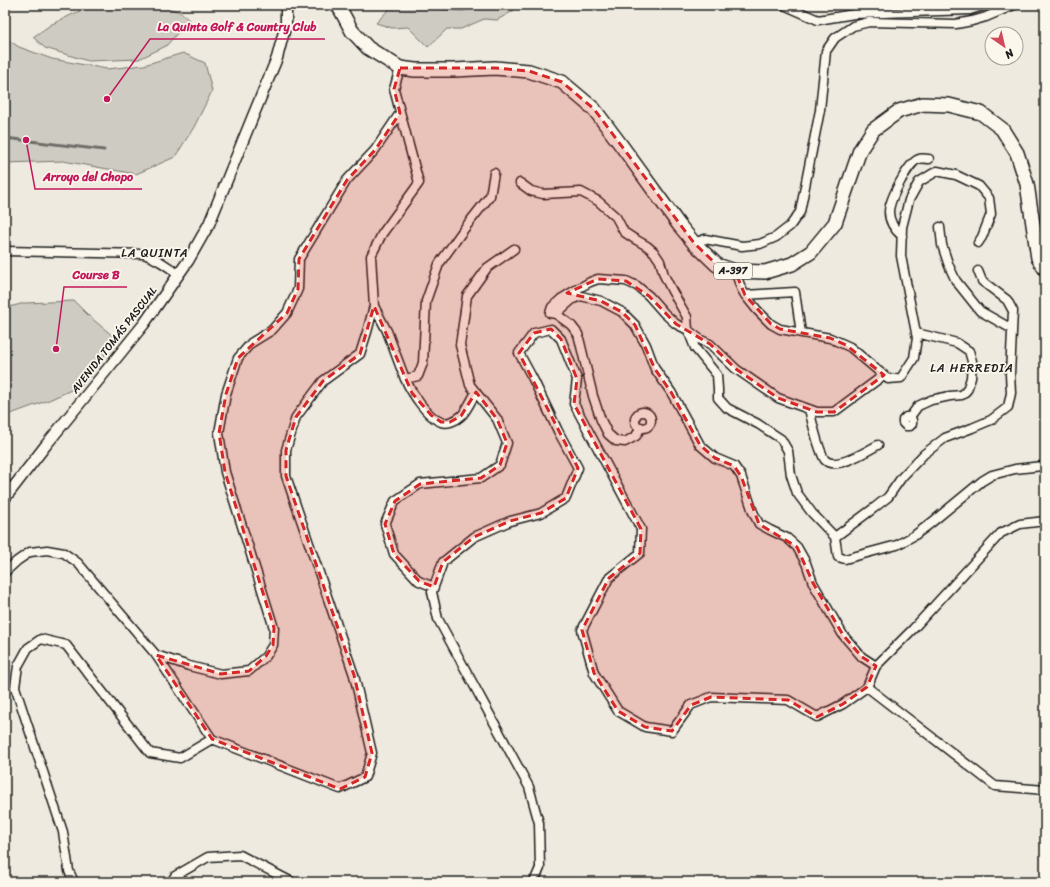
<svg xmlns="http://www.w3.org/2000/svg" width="1050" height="887" font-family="Sriracha,sans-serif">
  <rect width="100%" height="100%" fill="#eeeadf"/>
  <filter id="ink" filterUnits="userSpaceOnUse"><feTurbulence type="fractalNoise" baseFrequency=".025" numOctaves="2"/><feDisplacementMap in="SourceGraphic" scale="8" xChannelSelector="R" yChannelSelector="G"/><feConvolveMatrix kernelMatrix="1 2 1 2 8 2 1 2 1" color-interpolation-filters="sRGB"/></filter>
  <g filter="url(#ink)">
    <path fill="#ceccc2" stroke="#75746f" d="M91,5H159L180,12L189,20L166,46L139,59L88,61L45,48L33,37L52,24L88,7Z
      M407,5H437L435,9L463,11L483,5H515L513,11L497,20L484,19L461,29H447L428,47L408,27L392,28L376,23L390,8Z
      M5,38L19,47L52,59L107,69L144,65L183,53L205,63L212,91L194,127L175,157L136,174L63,161L5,163Z
      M74,301L90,317L113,336L102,361L80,386L49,400L5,416V308L25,303Z"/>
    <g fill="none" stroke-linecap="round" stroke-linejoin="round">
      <path stroke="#6f6d69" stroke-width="3" d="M5,138L104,150"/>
      <g stroke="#1c1c1c" stroke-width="11">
        <path id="minor" d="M784,5L818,20L854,14L970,10L986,5
          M520,183L531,191L543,194L581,192L598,201L616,217L624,232L633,238L647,246L654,252L660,261L664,275L672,291L687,317L688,330L695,348L717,375L718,389V398L727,408L758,424L781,439L788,451L791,475L797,493L812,513L835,537L838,557L845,559L897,545L915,535L931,523L982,481L992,475L1015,469L1042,466L1045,464
          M940,227L942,245L949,266L956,281L980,311L1012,329
          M902,236C895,230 889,221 889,212C889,201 908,162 919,159C922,158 926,159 929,159
          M694,243L705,239L742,246L760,244L776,237L790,226L800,212L820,110L826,51L835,38L853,26L869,22L956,24L972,21L986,17L1014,5
          M5,251L144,254C158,259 167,265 179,275
          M735,271L741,288L745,295L757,310L771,324L780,329L830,338L850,347L888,379L901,378L914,358L917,338L901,256L902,227L909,200L919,182L937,171L956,175L979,186L989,198L991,214L982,237L978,243
          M745,295L795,292L801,333
          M374,306L387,331L405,379L418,376L423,363L426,301L439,264L464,229L490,196L494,173
          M556,314L573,299L581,296L601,301L622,312L635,325L646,345L655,369L671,392L700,445L715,458L734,466L741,476L753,512L759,524L770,530L787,538L797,547L806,563L813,583L843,635L862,657L876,666
          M405,379C412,393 426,416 441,422C447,424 456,421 461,416C466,412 472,399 476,392
          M809,409C813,425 816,440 822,454C822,454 824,459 825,460C836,471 867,451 878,445
          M635 420a8 8 0 1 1 16 0a8 8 0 1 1-16 0Z
          M910,417L912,420V424L910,426H906L903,423V420L906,417H910L918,406L931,400L950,396L962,395L967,390L971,378L972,361L969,351L957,343L937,338L916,333
          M641,427L636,436L625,442L616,441L608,434L601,420L593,396L578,334L571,325L556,314L550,313L552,307L561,299L579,288L590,282L598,279L626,281L637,286L649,296L664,313L676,324L688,330L701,340L710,344L736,369L778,398L817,412H834L884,375
          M835,537L874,508L888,497L902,477L924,454L945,438L972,428L991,420L1008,407L1011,393L1010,374L1013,311L1007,300L982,281L978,271
          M5,572L17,561L30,552L47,550L64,553L78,563L156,655L212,739L340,789L365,777L372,753L354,675L286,476V450L296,417L323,381L360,354L367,332L374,306L371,256L382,234L419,183L394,89L400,68
          M434,587L419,581L394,554L385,524L395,501L420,484L481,478L500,465L507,443L497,419L470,385L460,345L467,296L487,268L514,249
          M156,655L189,666L221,674L249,671L266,656L273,645L274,628L225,472L219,433L226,394L238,358L251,343L272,330L287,313L298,289L299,259L347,180L375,150L400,113
          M867,687L995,786L1045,790
          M74,882L69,871L63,832L15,687L18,666L28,648L41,639L66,645L150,753L180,758L212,739
          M171,882L175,876L208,857L240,855L292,882
          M534,882L540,868L539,823L529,787L438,619L432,592L443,562L474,537L510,521L541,513L566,498L578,468L558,431L533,379L519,353L534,333L551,329L561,339L577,379L574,404L641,529L640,553L609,578L582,630L594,673L618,711L645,727L672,731L691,705L711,697L788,700L817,717L843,704L867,687L876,666L913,629L1001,533L1020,524L1045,521"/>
      </g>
      <g stroke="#1c1c1c" stroke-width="13">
        <path id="tertiary" d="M5,498L46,445L144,324L188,261L209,224L253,116L277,58L286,24V5"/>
      </g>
      <g stroke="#1c1c1c" stroke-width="16">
        <path id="primary" d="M338,5L352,31L368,48L400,68L415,70H454L495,68L529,71L562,82L594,109L621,145L679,225L694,243L717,265L735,271L765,272L792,264L811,252L835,223L860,150L873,130L899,111L923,104L949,105L981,113L1002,129L1017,153L1027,184L1038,258L1045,269"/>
      </g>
      <use href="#minor" stroke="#fbf7ec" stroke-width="8"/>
      <use href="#tertiary" stroke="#fbf7ec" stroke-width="10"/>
      <use href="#primary" stroke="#fbf7ec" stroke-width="13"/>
    </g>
  </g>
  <path fill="#d62828" fill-opacity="0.2" stroke="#d62828" stroke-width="3" stroke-dasharray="8 5" stroke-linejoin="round" d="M400,68H495L529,71L562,82L594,109L694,243L717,265L735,271L745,295L771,324L780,329L830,338L846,345L884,375L834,412H817L778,398L736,369L710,344L676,324L649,296L626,281L598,279L567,293L601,301L622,312L635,325L655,369L671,392L700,445L715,458L734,466L741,476L759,524L797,547L813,583L843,635L862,657L876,666L867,687L843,704L817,717L788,700L711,697L691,705L672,731L645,727L618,711L594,673L582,630L609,578L640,553L641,529L574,404L577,379L561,339L551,329L534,333L519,353L578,468L566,498L541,513L510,521L474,537L443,562L434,587L419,581L394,554L385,524L395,501L420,484L481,478L500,465L507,443L497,419L476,392L461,416L450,422H441L431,415L412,393L374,306L360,354L323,381L296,417L286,450V476L354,675L372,753L365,777L340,789L212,739L156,655L221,674L249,671L266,656L273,645L274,628L225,472L219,433L226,394L238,358L287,313L298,289L299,259L347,180L375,150L400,113L394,89Z"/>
  <g text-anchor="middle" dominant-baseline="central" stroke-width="3.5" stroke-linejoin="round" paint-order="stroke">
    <rect fill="#fbf7ec" stroke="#5f5e5a" stroke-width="1" x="714" y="263" width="38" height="16" rx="3"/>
    <g font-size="10" font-weight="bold" fill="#1c1c1c">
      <text x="733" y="271">A-397</text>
    </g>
    <g font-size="11" fill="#1c1c1c" stroke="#fbf7ec">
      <text transform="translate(114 340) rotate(-52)">AVENIDA TOMÁS PASCUAL</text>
    </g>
    <g font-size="12" letter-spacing="1" fill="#1c1c1c" stroke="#fbf7ec">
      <text x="155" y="253">LA QUINTA</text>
      <text x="972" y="368">LA HERREDIA</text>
    </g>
  </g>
  <path fill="none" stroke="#c2185b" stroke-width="1.5" d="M107 99L150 39H325M26 140L35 189H142M56 349L64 287H127"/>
  <g fill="#c2185b" stroke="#fbf7ec" stroke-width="1.5">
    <circle cx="107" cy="99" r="4"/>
    <circle cx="26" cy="140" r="4"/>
    <circle cx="56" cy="349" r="4"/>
  </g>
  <g font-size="12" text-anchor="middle" font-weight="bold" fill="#c2185b" stroke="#fbf7ec" stroke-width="3.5" stroke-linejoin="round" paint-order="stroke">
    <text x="237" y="31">La Quinta Golf &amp; Country Club</text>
    <text x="88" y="181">Arroyo del Chopo</text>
    <text x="96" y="279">Course B</text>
  </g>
  <rect width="1050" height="887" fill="none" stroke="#fbf7ec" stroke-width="20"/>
  <rect x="10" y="10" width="1030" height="867" fill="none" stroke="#1c1c1c" stroke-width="1.5" filter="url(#ink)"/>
  <g transform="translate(1004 46) rotate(146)"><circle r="19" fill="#fbf7ec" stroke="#a29f99"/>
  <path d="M0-3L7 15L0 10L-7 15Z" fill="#d1495b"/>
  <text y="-6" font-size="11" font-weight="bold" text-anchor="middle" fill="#1c1c1c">N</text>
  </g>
</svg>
